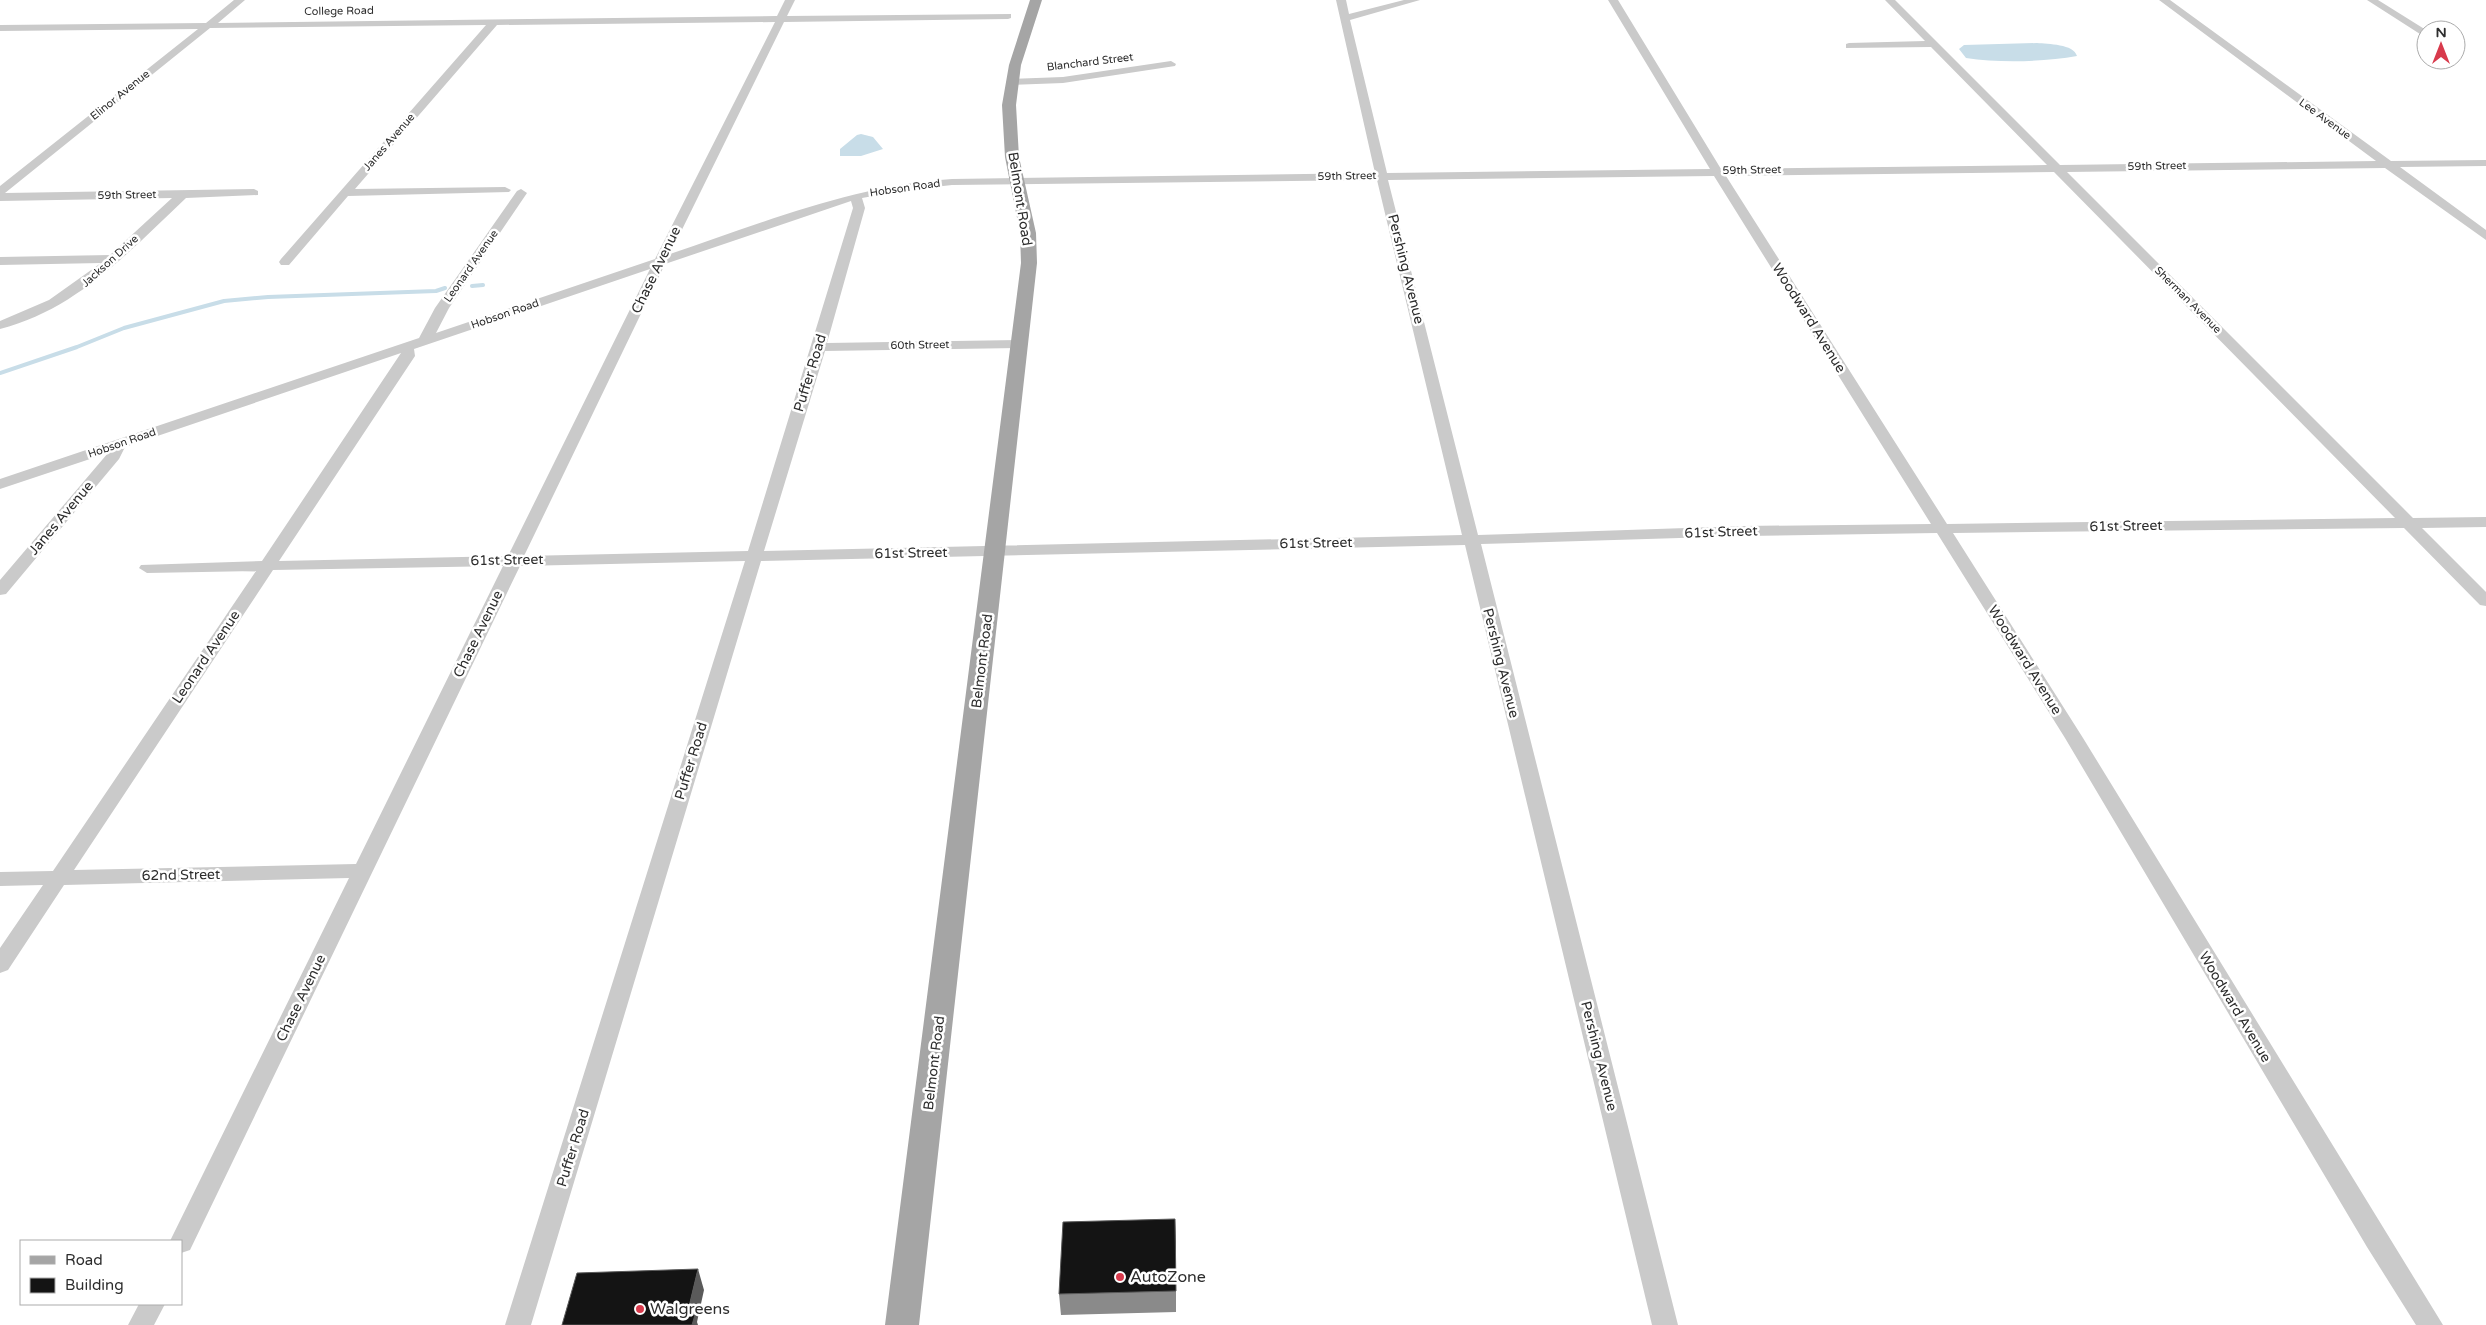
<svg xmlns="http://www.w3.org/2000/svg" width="2486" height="1325" font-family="'Varela Round',sans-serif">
  <rect width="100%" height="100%" fill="#fff"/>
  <path fill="#c8dde8" d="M2037,43C2048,44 2074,44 2077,56C2044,62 1999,63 1966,58L1959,49L1964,45Z
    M861,134L873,137L883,149L861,156H840V149L857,135Z"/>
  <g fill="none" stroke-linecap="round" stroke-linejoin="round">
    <path stroke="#c8dde8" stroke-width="4" d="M472,286L483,285
      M0,373L77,347L124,328L224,301L268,297L436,291L445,288"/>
    <path fill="#cacaca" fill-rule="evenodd" d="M234,0H245L218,23L777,16L785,0H795L787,16L1011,14V18L1008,19L784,22L670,254C762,223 854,185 952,179L1375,173L1336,0H1346L1349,14L1404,0H1420L1350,20L1387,173L1710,169L1608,0H1618L1721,169L2047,165L1931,47L1846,48V44L1849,43L1925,41L1885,0H1895L2060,165L2376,161L2159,0H2170L2391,161L2486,160V166L2400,167L2486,230V240L2385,168L2067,172L2413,518L2486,517V527L2422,528L2486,592V606L2480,605L2404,528L1953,533L2083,738L2443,1325H2416L2367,1247L2065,738L1937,533L1745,536L1481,544L1678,1325H1652L1465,545L761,561L531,1325H505L745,561L520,566L190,1250L181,1253V1241H170L349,878L64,885L8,970L0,973V948L43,885L0,886V872L53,871L256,571L147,573L139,568L141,565L262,561L401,353L125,447L119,459L6,594L0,595V580L108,453L0,489V479L419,338L435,308L517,191L521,189L527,193L449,308L436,333L655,259L775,22L497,25L355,189L505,187L511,190L509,192L348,196L289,265H281L279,262L281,259L486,25L210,28L5,193L254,189L258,191V195L186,198C131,250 76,310 0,329V321L49,300L101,263L0,265V257L110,255L172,198L0,201V186L198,29L0,31V25L206,23ZM2054,172L2395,518L1947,524L1726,176ZM1714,176L1931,524L1745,526L1478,535L1388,180ZM1377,180L1462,535L764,551L825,351L1020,348L1027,344L1020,340L827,343L865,208L862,198L907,190L952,185ZM851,201L853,208L748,551L524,556L665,264ZM650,269L508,556L279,561L415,356L414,349ZM503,566L356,864L74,870L273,570Z
      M2367,0H2378L2426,30V34H2420Z
      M1171,61L1176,64L1175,66L1063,83L1011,85L1006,82L1011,79L1063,77Z
      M139,1304H165L154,1325H128Z"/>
    <path fill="#a5a5a5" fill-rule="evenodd" d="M1030,0H1042L1021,65L1016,105L1019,157L1036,233L1037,263L919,1325H885L1021,263L1020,233L1005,157L1002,105L1009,65Z"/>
  </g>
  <path fill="#8a8a8a" d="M1176,1240V1312L1061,1315L1059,1294Z"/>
  <path fill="#5a5a5a" d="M1175,1219L1176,1240V1312V1291Z
    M698,1269L704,1290L697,1322L698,1325H690L687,1315Z"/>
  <path fill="#141414" stroke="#5a5a5a" d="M1175,1219L1176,1291L1059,1294L1063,1222Z
    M698,1269L687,1315H695L692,1325H562L577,1273Z"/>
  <g fill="#d83a4c" stroke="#fff" stroke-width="2">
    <circle cx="1120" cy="1277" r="5"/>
    <circle cx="640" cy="1309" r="5"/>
  </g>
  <g text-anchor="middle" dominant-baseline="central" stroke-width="5" stroke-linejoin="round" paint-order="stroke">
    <g font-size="11" fill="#2d2d2d" stroke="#fff">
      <text transform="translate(339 11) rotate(-1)">College Road</text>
      <text transform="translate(1090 62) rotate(-7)">Blanchard Street</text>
      <text transform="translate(120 95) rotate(-39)">Elinor Avenue</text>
      <text transform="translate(2325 119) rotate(36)">Lee Avenue</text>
      <text transform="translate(389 142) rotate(-49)">Janes Avenue</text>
      <text transform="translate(2157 166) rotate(-1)">59th Street</text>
      <text transform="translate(1752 170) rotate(-1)">59th Street</text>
      <text transform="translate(1347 176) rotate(-1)">59th Street</text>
      <text transform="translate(905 188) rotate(-8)">Hobson Road</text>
      <text transform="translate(127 195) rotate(-1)">59th Street</text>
      <text transform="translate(110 261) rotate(-42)">Jackson Drive</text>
      <text transform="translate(471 266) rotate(-55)">Leonard Avenue</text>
      <text transform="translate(2188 300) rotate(45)">Sherman Avenue</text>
      <text transform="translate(505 314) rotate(-19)">Hobson Road</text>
      <text transform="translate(920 345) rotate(-1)">60th Street</text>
      <text transform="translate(122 443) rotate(-19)">Hobson Road</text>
    </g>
    <g font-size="14" fill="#2d2d2d" stroke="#fff">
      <text transform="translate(1020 199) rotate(81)">Belmont Road</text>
      <text transform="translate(1406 269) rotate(76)">Pershing Avenue</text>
      <text transform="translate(656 270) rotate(-64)">Chase Avenue</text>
      <text transform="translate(1809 318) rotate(58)">Woodward Avenue</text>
      <text transform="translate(810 373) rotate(-73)">Puffer Road</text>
      <text transform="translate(61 518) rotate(-50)">Janes Avenue</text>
      <text transform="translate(2126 526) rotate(-1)">61st Street</text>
      <text transform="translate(1721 532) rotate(-2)">61st Street</text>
      <text transform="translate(1316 543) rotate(-1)">61st Street</text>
      <text transform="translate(911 553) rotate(-1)">61st Street</text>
      <text transform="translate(507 560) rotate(-1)">61st Street</text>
      <text transform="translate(478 634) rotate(-64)">Chase Avenue</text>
      <text transform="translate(206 657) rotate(-56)">Leonard Avenue</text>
      <text transform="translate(2025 660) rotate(58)">Woodward Avenue</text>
      <text transform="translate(982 661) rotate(-83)">Belmont Road</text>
      <text transform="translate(1501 663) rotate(76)">Pershing Avenue</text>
      <text transform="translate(691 761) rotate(-73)">Puffer Road</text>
      <text transform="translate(181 875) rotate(-1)">62nd Street</text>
      <text transform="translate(301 998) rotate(-64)">Chase Avenue</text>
      <text transform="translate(2235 1007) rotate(59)">Woodward Avenue</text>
      <text transform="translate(1599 1056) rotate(76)">Pershing Avenue</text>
      <text transform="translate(934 1063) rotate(-83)">Belmont Road</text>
      <text transform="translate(573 1148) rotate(-73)">Puffer Road</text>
    </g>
    <g font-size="16" fill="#2d2d2d" stroke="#fff" text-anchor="start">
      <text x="1130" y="1277">AutoZone</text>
      <text x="650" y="1309">Walgreens</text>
    </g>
  </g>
  <rect x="20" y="1240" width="162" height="65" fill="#ffffff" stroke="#ababab"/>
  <rect x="30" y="1256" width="25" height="8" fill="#a5a5a5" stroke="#ababab"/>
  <text x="65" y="1265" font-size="15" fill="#2d2d2d">Road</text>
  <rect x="30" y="1278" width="25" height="15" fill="#141414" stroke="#ababab"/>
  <text x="65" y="1290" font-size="15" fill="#2d2d2d">Building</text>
  <g transform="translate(2441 45)"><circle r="24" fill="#ffffff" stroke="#ababab"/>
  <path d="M0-4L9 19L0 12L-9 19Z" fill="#d83a4c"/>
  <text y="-8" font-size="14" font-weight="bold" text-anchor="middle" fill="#2d2d2d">N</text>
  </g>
</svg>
